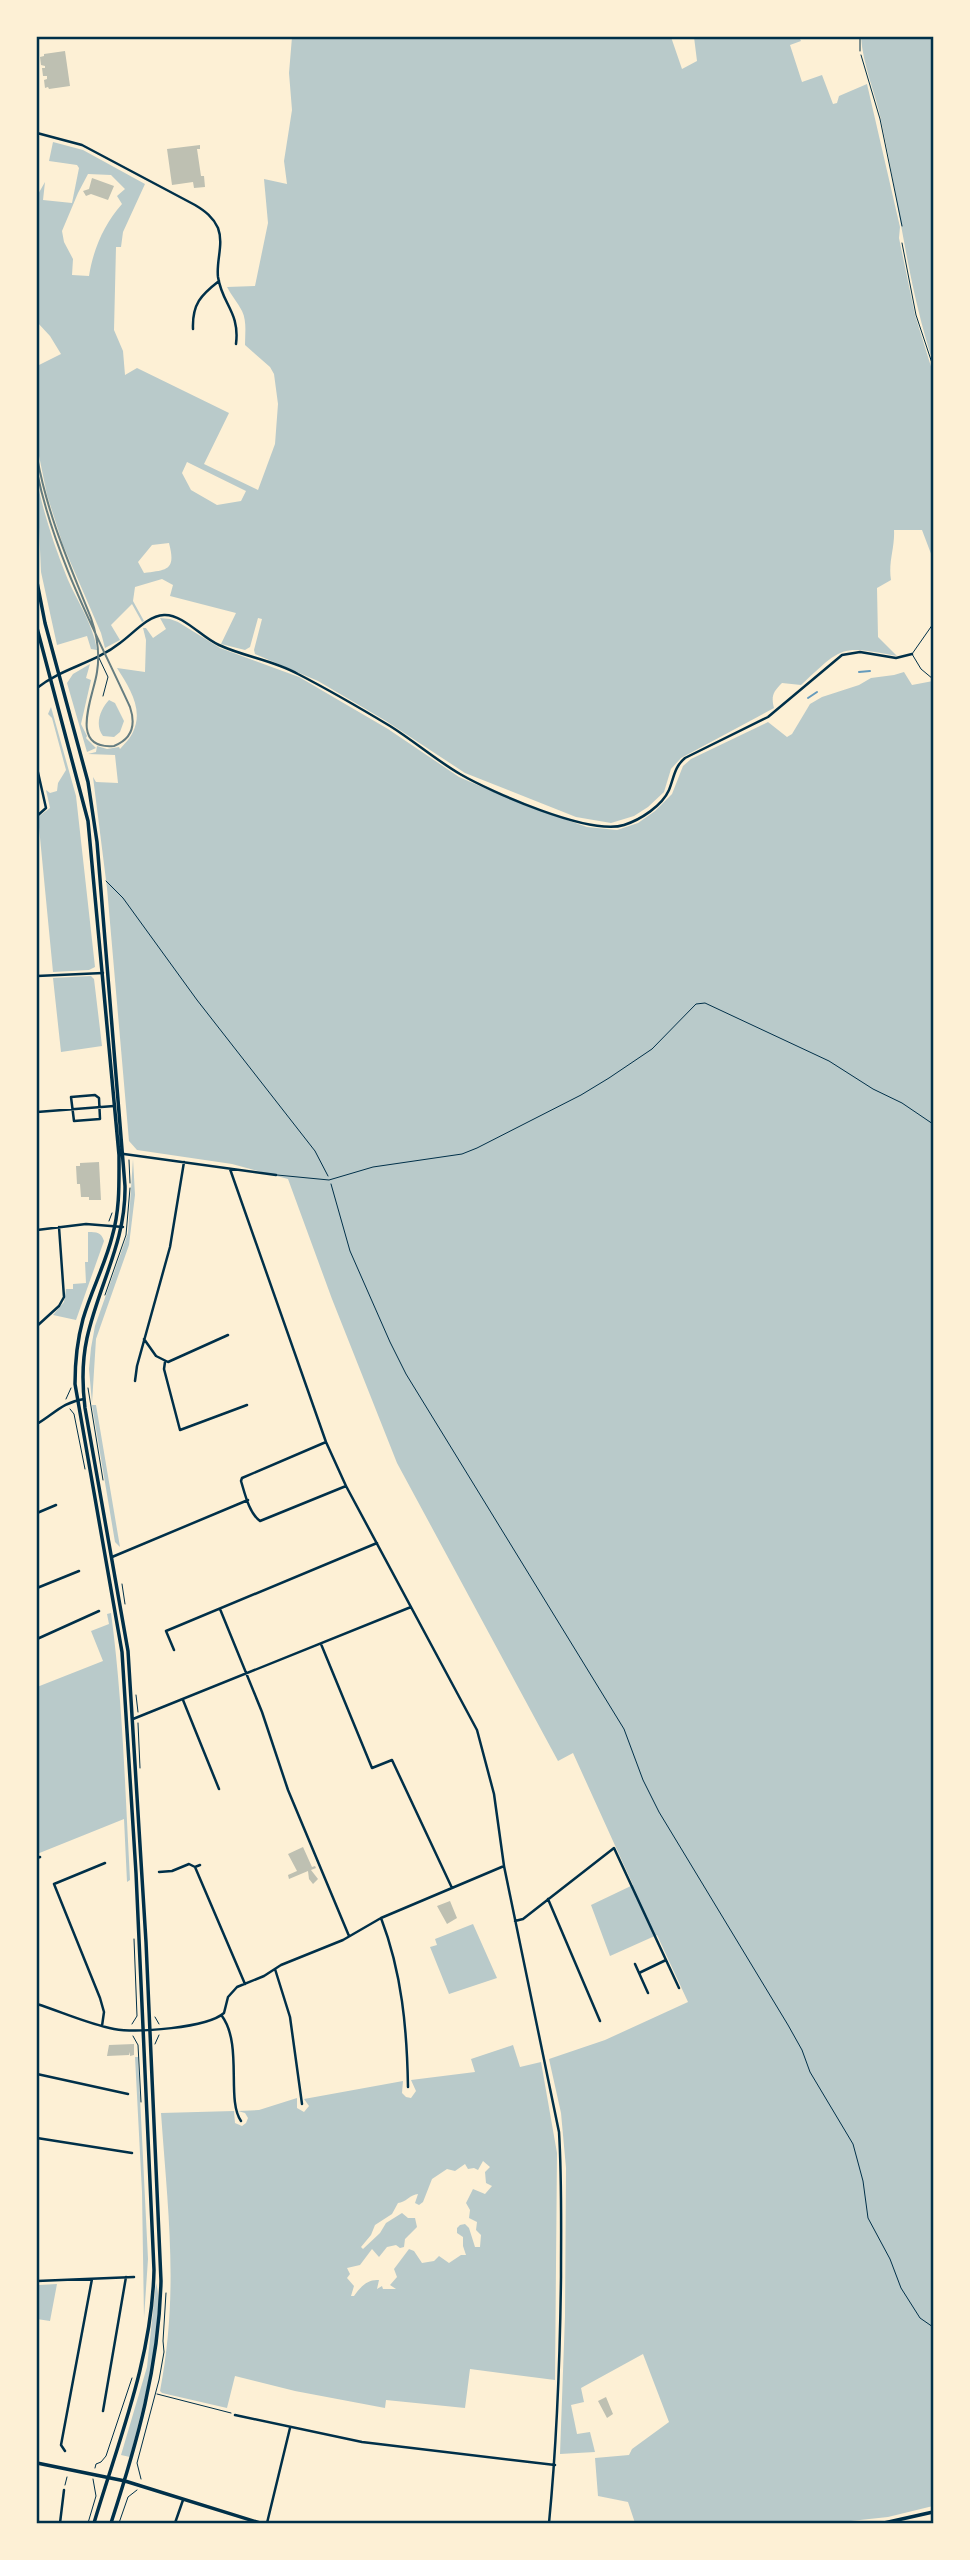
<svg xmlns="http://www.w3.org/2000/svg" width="970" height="2560" font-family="Helvetica,sans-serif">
  <rect width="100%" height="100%" fill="#fdf0d5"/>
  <path fill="#b9caca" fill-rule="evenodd" d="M292,37H671L682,69L697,61L694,37H799L801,41L790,45L802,82L822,75L833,104L837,103L839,96L867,84L900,227L899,238L915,315L933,373V559L922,530H894C895,548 888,562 891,580L877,588L878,637L897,656C840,645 843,646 801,685L782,683C773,692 771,696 774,708L681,758L671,769L664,792L648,807L634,816L611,823L576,817L465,773L386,721L318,681L255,654L254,650L262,619L258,618L250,647L245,650L221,644L236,613L170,596L173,585L162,579L135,587L133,601L144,621L142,622L132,604L111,625L120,640L105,648L101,633L63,545L47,495L37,446V366L61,354L50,336L37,322V196L45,182L43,200L72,203L79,168L77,165L49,161L53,142L83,150L145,184L123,232L121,247H116L114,330L123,351L125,375L137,368L227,412L229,413L204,464L258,490L275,444L278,404L274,374L270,367L245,345C245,334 247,321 242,311C238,303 231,295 227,287L255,286L268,223L264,179L287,184L284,161L292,110L289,73ZM88,174L111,175L125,189L117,196L122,204C104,224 93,250 89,276L72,275L73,259L64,242L62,231L78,193ZM187,462L246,491L241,501L217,505L191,490L182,473ZM169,543C176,570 168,570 144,573L138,562L152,545Z
    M861,37H933V362C907,283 899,201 881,120C875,92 863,66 861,37Z
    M37,482C44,514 54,545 66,575C76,600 93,623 97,650L91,649L87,636L57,645L41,572Z
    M160,618L170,619L178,622L220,648L299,677L388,729L459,777L524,805L587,827L617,830L638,823L655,811L672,794L683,766L691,759L768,722L787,737L792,734L810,704L822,697L859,685L871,678L894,675L904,672L912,685L933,681V2506L888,2517L832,2523H635L628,2502L598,2496L595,2458L629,2455L632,2449L669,2422L643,2354L581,2388L584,2402L571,2405L577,2434L590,2432L595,2452L560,2454L565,2316L566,2168L561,2113L549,2059L605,2040L688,2002L657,1935L610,1956L591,1905L633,1885L573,1753L558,1761L397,1463L332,1299L288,1179L232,1164L137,1150L129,1141L107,888L93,777L96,782L118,783L115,755L88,754L96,752L97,746L107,749L119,747L120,749C123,745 130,739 133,732C144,709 129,687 117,668L145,672L146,640L143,628H146L153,638L166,629Z
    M90,664L86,678L91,680L81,724L87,736L86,738L96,748L87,752L67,683L73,674Z
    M109,700L115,703L124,721L120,732L114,737L103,736C94,725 101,708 109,700Z
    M51,707L76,796L95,967L89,970L53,972L38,817L50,808L46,790L50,793L57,791L58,783L66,770L52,718L48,714Z
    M91,976L94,979L102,1046L61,1052L53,978Z
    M133,1159L135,1195L129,1245L96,1339L92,1403L89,1369L91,1348L95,1326L128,1233Z
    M88,1232C97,1232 101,1232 104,1241L76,1320L53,1315L64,1302L66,1289H73V1284L86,1283L85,1262H88Z
    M92,1405H96L120,1547L115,1542Z
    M111,1613C123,1702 125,1791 130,1880L127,1882L124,1819L37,1854V1687L103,1661L91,1631L109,1624L107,1614Z
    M473,1924L497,1978L449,1994L430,1947L437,1945L435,1939Z
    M513,2045L520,2067L541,2062L557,2153L555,2380L470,2369L465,2408L386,2400L385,2408L295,2391L235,2376L227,2408L162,2393L160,2391C179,2292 168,2212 161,2113L234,2111L235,2123L242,2126L246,2123L248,2118L245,2113L238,2111L259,2110L297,2098V2108L304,2112L309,2106L304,2099L403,2081L402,2093L406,2097L411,2098L416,2091L411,2080L475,2072L471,2059ZM483,2161L490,2167L485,2172L486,2183L492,2186L485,2194L473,2189L466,2203L470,2210L469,2218L477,2222L476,2230L481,2235L480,2247H475L469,2228L465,2224L460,2225L457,2228V2233L463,2237V2246L466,2255H461L449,2263L439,2256L434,2261L422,2263L414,2251L409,2249L394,2269L397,2277L390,2285L396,2289H383L382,2286L377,2289L379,2280C368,2279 361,2286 354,2296H351L354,2286L347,2278L350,2274L347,2268L360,2265L372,2249L379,2257L387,2247L396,2245L400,2248L404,2247L405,2239L417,2227L415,2218H408L402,2213L386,2223L380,2233L363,2249L361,2247L371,2235L375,2225L392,2214L398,2203C405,2203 411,2194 418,2194L415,2203L419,2205L423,2202L432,2179L447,2169L455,2171L465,2164L468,2169L474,2168L478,2170Z
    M135,2057H138L148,2259L144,2318L142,2192Z
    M156,2283C167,2319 140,2418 130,2457L121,2455L147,2367Z
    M57,2284L50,2321L37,2319L39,2285Z"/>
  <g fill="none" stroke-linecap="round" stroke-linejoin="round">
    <path stroke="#669bbc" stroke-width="2" d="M859,672L870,671
      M808,698L817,692"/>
  </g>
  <path fill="#bec0b2" d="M65,51L70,86L49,89L48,87L45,88L44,80L47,79V76H43L42,68H45V66L41,65L40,57L44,56V54Z
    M200,145V149H197L201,176H204L205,187L194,188L193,182L172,185L167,149Z
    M92,178L114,186L108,200L91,194L86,196L83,191L89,189Z
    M99,1162L101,1200H89V1197H81L80,1184H77L76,1166H80V1163Z
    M303,1847L312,1867L315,1866L316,1868L311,1870L318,1879L313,1884L309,1879L308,1871L289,1879L288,1875L297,1871L288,1854Z
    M450,1901L457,1918L447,1924L437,1906Z
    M134,2044V2055L130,2056V2052L129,2055L107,2056L109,2045Z
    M606,2397L613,2414L607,2418L598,2401Z"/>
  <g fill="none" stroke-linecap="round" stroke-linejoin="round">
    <path stroke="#003049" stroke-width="1" d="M861,55L880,119L902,226
      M902,243L916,315L933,366
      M106,881L123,898L197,1000L315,1151L328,1176
      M129,1160L130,1183
      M331,1184L350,1251L390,1342L406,1374L624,1729L643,1780L659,1812L788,2025L802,2050L810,2072L853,2144L863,2181L868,2218L890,2259L901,2288L920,2318L933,2327
      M109,1221L112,1213
      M105,1295L126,1235L130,1188
      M88,1388L103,1480
      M66,1399L71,1388
      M70,1409L74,1414L85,1469
      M122,1584L125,1604
      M136,1695L138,1712
      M138,1723L140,1768
      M155,2017L159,2024
      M132,2024L137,2016L134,1939
      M133,2036L138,2045L141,2102
      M155,2044L159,2035
      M157,2394L231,2413
      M95,2468L96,2464L101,2462L106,2456L132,2378
      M141,2479L137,2463L159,2380L164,2352L163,2341L166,2293
      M65,2485L67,2477
      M88,2523L96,2496L93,2479
      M119,2523L128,2497L137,2490"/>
    <path stroke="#003049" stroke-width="1" d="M860,37V51
      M933,624L912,654L921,669L933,679
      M99,658L108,677L103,696
      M277,1175L329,1180L373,1167L462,1154L477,1148L581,1095L609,1078L652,1049L696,1004L705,1003L829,1061L873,1089L902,1103L933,1124"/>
    <path stroke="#003049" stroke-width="2.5" d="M37,133L82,145L195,205C205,211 213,217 218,228C224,244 216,261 218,277C222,304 240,312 236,344
      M193,329C192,304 201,295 219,281
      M37,688C62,668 95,663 120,643C133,634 147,616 164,615C183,614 202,638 219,645C245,657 273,660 298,674C329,690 360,708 390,726C414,741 436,760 460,774C491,792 590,836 624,825C640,820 662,806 669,790C674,778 674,767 685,758L768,717L842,655L860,652L896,658L912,654
      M37,768L46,808L37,816
      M37,976L103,973
      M95,1095L99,1098L100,1119L74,1121L71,1097Z
      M37,1112L114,1106
      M124,1154L276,1175
      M230,1169L326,1442L346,1486L477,1730L494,1794L504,1866L559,2132C562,2180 561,2228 561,2277C560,2359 557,2441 549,2523
      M37,1230L86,1224L123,1227
      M37,1326L59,1306L64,1297L59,1227
      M144,1339L156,1356L168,1362L228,1335
      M165,1362L164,1369L180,1430L247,1405
      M135,1381L137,1366L170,1247L184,1162
      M37,1424C54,1414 63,1402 84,1399
      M326,1442L242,1478L241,1481C245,1494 249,1513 260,1521L346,1486
      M37,1513L56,1505
      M112,1557L248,1500
      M37,1588L79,1571
      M220,1609L262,1712L288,1790L349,1936
      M37,1639L99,1611
      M321,1644L372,1768L392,1760L452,1888
      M174,1650L166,1631L377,1543
      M183,1700L219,1789
      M133,1719L411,1607
      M37,1858L40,1857
      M200,1865L195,1867L245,1984
      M159,1872L172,1871L189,1864L195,1867
      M548,1899L600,2021
      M381,1918C402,1973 407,2029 408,2087
      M515,1921L523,1919L614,1848L679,1988
      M635,1964L648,1993
      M275,1969L290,2017L302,2104
      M639,1973L666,1960
      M37,2004C62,2012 88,2024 114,2029C137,2033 207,2028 224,2013L228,1997L237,1987L264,1976L281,1965L343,1940L381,1918L504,1866
      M222,2016C243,2045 226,2100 241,2121
      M102,2026L104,2012L100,1998L54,1884L105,1863
      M37,2074L128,2094
      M37,2138L132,2153
      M37,2281L134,2277
      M103,2411L126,2277
      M235,2415L362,2442L555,2465
      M65,2451L61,2445L92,2279
      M60,2523L64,2490
      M175,2523L183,2500
      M267,2523L290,2428"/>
    <path stroke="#003049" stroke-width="3.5" d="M37,582L45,623L88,782L97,842L125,1186C126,1242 99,1284 87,1338C82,1361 82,1384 85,1408L128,1651L146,1942L161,2281C159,2366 137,2443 111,2523
      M37,628L88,821L119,1155C119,1183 120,1210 112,1237C105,1265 91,1291 83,1319C77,1341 75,1362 75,1384L122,1652L136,1873L154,2270C152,2359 119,2439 94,2523
      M37,2463L125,2481L260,2523
      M884,2523L933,2512"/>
    <path stroke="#657d81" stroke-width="2" d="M37,457C48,517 69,563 91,618C97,635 100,654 97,672C94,695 67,750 114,746C132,739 136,725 130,707C95,631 54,555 37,472"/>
  </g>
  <rect width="970" height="2560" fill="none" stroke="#fdf0d5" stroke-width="77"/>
  <rect x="38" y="38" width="894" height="2484" fill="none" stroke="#003049" stroke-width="2.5"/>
</svg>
